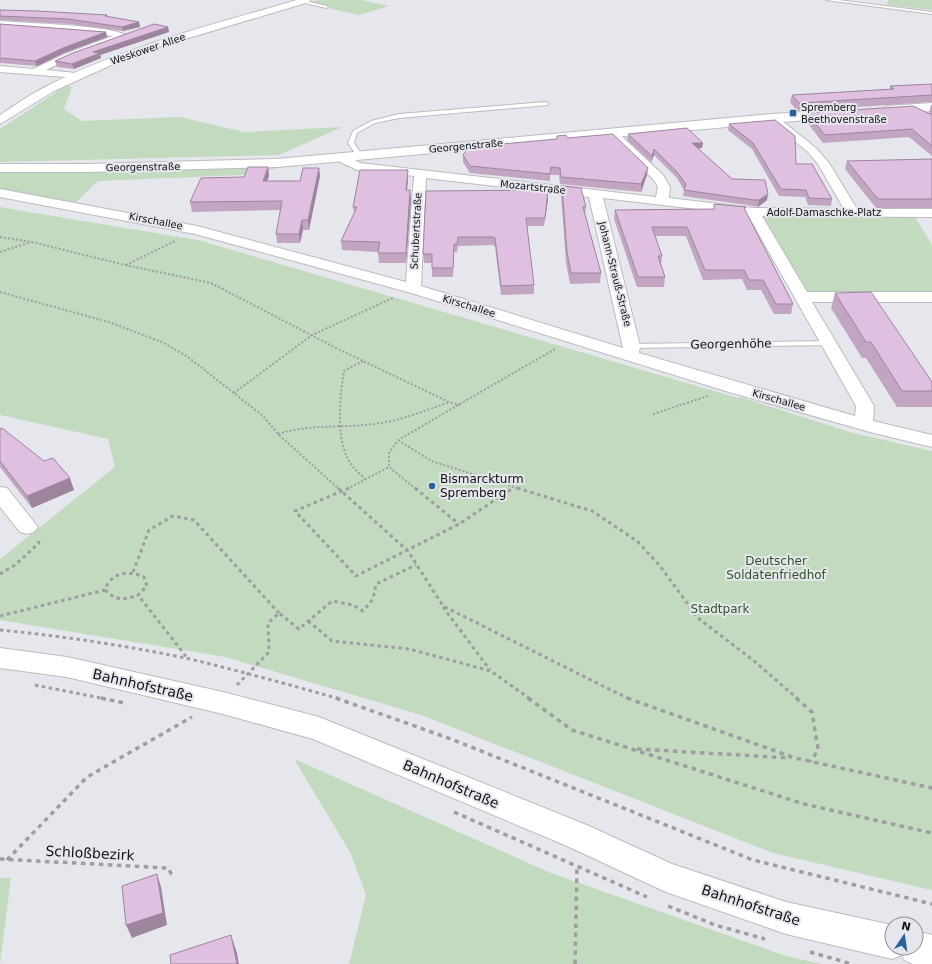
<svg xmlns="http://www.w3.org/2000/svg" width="932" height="964" font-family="'DejaVu Sans',sans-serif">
  <rect width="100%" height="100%" fill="#e6e6ed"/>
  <path fill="#c2dbbe" d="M319,0H361L389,6L359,15L305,3Z
    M888,0H932V10L887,5Z
    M67,85L72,87L64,109L82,121L180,117L244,132L342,127L279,155L0,162V129Z
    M298,164L241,175L98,181L75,203L0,189V172L222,169Z
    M0,207L198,240L738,398L740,397L853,433L932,451V890L773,853L421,715L225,657L0,620V559L115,467L108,439L0,415Z
    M761,215L915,217L932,245V291L805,293Z
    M294,759L551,873L786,956L822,964H349L366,895L350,852Z
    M0,878H11L0,964Z"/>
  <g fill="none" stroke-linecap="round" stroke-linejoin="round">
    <g stroke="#bbbbc1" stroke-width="2">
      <path id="service" d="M301,0L327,6L328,7L326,8L301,2Z
        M826,0H838L932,12V14Z
        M546,102L549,104L548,105L399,118L375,123L357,133L354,143L362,155L359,157L357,156L348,143L353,131L371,121L399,114Z
        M829,341L833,343L832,345L632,348L628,346L632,344Z"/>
    </g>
    <g stroke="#bbbbc1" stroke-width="2">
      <path id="minor" d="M0,21C20,23 116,25 126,36L71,58L46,70L76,73L81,76L79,78L0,72V66L33,69L65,54L113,36L69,31L0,27Z
        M772,115L776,116L816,148L829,163L857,209H932V217L762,216L807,292H932V302H812L874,406L873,421L932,435V447L870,432L729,392L408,292L195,234L0,197V189L197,226L406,282L414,176L357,170L336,160L334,157L336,154H344L360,163L656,197L658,187L654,180L608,135L606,133L612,130L616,131L663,175L670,187L669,198L753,208L844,209L818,164L808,152L768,120L767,118L768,116ZM426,178L589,197L623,348L421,286ZM603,198L748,215L856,406L855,416L639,353L640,346Z
        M0,487L7,488L34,522L38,527L34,532L27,534L20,532L0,507Z"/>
    </g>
    <g stroke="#bbbbc1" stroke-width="2">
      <path id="tertiary" d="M0,648L67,657L223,692L319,717L589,826L672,864L786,902L892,925V948H916V931L932,935V964H913L904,960L902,955L892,959L786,934L666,892L567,846L313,739L223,714L67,677L0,668Z"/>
    </g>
    <g stroke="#bbbbc1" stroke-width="2">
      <path id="secondary" d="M297,0H310L309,2L152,49L120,61L54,91L0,124V115C15,105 31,94 47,86C126,46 212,25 297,0Z
        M932,103V111L887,114L881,110L887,106Z
        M837,110L841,111L843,114L841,117L277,167L88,172H0V164H88L277,159L772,114Z"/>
    </g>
    <path stroke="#9d9da2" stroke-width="2" stroke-dasharray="2 2" stroke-linecap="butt" d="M0,237L32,242L125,265L211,283L338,349L449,402L460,405
      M0,252L31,242
      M126,265L175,241
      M0,292L109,322L164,343L188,357L263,416L278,434L339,489
      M363,361L344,371C340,395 336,435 347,457C351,466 358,472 365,479
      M234,393L312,335L393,298
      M653,414L708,396
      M278,434C313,423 346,429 381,423C405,419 427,410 449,402
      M398,440L431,461L520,489
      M347,489L389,467
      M416,489L389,467V453L398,440L555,349"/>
    <path stroke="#9d9da2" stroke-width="3" stroke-dasharray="3.5 3.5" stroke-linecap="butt" d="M338,488L408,551L443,606L629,699
      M349,488L295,511L356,576L459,524L513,488
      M415,488L459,524
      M517,488L592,511L637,541L660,566L698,618L754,661L798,699
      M133,572L149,530L173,516L194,520L279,613
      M0,574L15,565L39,543L37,540
      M105,590C116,601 124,600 138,595
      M443,607L490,670
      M0,616L105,590C111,572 128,570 144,577L147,586L138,595L188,659
      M308,621L332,641L409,649L491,671L530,699
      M0,630C63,636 128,646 190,659C240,671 290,685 340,699
      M35,685L106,699
      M237,685L269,652L268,623L279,613L299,629L332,601L353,605L363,611L373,599L376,584L416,565"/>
    <path stroke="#9d9da2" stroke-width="3.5" stroke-dasharray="4.5 4.5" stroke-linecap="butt" d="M101,698L124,703
      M336,698L451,739L753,860L932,904
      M528,698L572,730L804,804L932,833
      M627,698L795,758L932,788
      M796,698L812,712L818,749L811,762
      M637,749L790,758
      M454,812L647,897
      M0,859L168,868L173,877
      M7,860L87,777L192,717
      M668,906L715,925L765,939
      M810,952L852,964
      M575,964L577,867"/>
    <use href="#service" fill="#fff" fill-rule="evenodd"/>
    <use href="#minor" fill="#fff" fill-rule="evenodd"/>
    <use href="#tertiary" fill="#fff" fill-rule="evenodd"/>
    <use href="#secondary" fill="#fff" fill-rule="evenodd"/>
  </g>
  <path fill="#c1a5c1" d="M0,10L107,15L108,17L139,22L140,27L123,31L69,24L0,20Z
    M0,24L106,32L107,37L64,53L37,66L0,63Z
    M168,27L169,32L100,55L101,58L74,69L57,67L55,61Z
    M932,84V102L797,111L790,102L792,95L890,89V86Z
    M931,105H932V115L929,113Z
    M807,113L932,115V156L909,137L823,143L806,121Z
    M729,124L796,164L832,199L831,206L808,205L805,197L779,196L752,149L728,130Z
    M628,134L702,148L698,149L732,179L767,200L758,207L753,206L683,196L684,190L677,178L654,155L651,162L627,140Z
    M557,136L567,138L647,175L641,192L560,184L559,175H550V181L470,173L463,162V155L557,139Z
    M932,159V208H876L845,169L847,161Z
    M268,167L269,176L267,181H300L319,168L320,176L309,230H303L300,243H277L276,234L281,210L192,212L190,202L244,177Z
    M408,179L407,190L411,199L406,263H379L378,252L342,250L341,241L354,213L353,207Z
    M562,186L586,207L585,214L601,273L600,283L570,284L566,263L561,195Z
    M426,191L548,199L544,226H527L534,285V294L501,295L495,247L493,245L458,246L457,252H454L453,277H432V263H424L423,254Z
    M714,204L746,207L745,210L793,304L791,314H774L761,290H747L742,279L703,280L686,236H655L662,256L661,265L665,277L664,287H637L614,219L615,210L714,209Z
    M835,293L932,382V407H897L866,358H862L831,308Z
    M0,429L44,461L74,490L32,508L0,467Z"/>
  <path fill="#9d869d" d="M139,22L140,27L123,31L122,27Z
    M168,27L169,32L100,55L101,58L74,69L72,64L93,52Z
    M106,32L107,37L64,53L37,66L35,61L63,48Z
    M692,143H703L702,148L691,149Z
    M654,149V155L651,162L652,156Z
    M268,167L269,176L264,190L263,181Z
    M319,168L320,176L309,230L308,220Z
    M648,168L647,175L641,192V184Z
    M408,170V179L406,199V190Z
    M410,190L411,199L406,263V253Z
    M548,190V199L544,226L545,218Z
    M768,194L767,200L758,207L759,200Z
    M302,220L303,230L300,243L299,234Z
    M70,478L74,490L32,508L27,496Z
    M157,874L161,887L167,925L132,938L126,925Z
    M231,935L237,953L239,964H237Z"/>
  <path fill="#e0c0e0" stroke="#9d869d" d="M0,10L37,11L107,15L105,16L139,22L122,27L68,19L0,16Z
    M0,24L106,32L63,48L35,61L0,58Z
    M154,24L168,27L93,52L100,53L72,64L55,61L70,54Z
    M932,84V95L799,103L792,95L894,89L890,86Z
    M913,106L932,115V146L912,129L825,135L807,113Z
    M775,120L795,136L796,164H812L832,199L809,198L806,190L781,189L753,143L729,124Z
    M687,128L703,143H692L732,179L765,180L768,194L759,200H754L684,190L686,184L677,172L654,149L652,156L628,134Z
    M613,134L648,168L641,184L561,177L560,168L551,167L550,174L470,166L463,155L469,147L557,139V136L566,135L567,138Z
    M932,159V199H878L847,161Z
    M248,167H268L263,181H300L303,168H319L308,220H302L299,234H276L282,201L190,202L201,178L244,177Z
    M360,170H408L406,190H410L406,253H378L380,242L341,241L357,207H353Z
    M562,186L581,188L586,207H583L601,273H571L567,252Z
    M548,190L545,218H526L534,285L501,286L495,238L493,237H458L457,244H454L453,268H432V254H423L426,191Z
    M714,204L746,207L744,208L793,304H776L763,280H749L744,270H705L687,227H652L662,256H658L665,277H638L615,210L714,209Z
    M871,292L932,382V391H902L871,342H866L835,293Z
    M2,428L44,461L53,458L70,478L27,496L0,461V429Z
    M157,874L163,913L126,925L122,886Z
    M231,935L237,964H171L170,955Z"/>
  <g fill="#29639b" stroke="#e6e6ed" stroke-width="1.5">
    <rect x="789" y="109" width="8" height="8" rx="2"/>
    <circle cx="432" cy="486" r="4"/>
  </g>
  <g text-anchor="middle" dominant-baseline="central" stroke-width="4" stroke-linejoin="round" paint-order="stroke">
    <g font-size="10" fill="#131316" stroke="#e6e6ed">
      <text transform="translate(148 49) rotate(-19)">Weskower Allee</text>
      <text transform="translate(466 146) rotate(-5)">Georgenstraße</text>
      <text transform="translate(143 167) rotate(-1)">Georgenstraße</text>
      <text transform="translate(533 187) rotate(6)">Mozartstraße</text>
      <text x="824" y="212">Adolf-Damaschke-Platz</text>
      <text transform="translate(156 221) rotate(11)">Kirschallee</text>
      <text transform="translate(416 231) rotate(-87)">Schubertstraße</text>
      <text transform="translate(615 274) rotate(76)">Johann-Strauß-Straße</text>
      <text transform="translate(469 306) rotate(17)">Kirschallee</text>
      <text transform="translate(779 400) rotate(16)">Kirschallee</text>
    </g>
    <g font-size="10" fill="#131316" stroke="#e6e6ed" text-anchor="start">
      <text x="801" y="107">Spremberg<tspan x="801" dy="12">Beethovenstraße</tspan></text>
    </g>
    <g font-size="12" fill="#131316" stroke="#e6e6ed">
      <text transform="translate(731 344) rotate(-1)">Georgenhöhe</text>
    </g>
    <g font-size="12" fill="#131316" stroke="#e6e6ed" text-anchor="start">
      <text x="440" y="479">Bismarckturm<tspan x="440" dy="14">Spremberg</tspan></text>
    </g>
    <g font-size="12" fill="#2e5628" stroke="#e6e6ed">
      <text x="776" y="561">Deutscher<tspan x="776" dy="14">Soldatenfriedhof</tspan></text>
      <text x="720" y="609">Stadtpark</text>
    </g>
    <g font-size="14" fill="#131316" stroke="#e6e6ed">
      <text transform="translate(143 685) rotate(13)">Bahnhofstraße</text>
      <text transform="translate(451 784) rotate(23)">Bahnhofstraße</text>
      <text transform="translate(90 853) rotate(3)">Schloßbezirk</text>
      <text transform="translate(751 905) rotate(18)">Bahnhofstraße</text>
    </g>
  </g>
  <g transform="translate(904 936) rotate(13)"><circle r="19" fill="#e6e6ed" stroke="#929297"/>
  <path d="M0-3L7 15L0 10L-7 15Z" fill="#29639b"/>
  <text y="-6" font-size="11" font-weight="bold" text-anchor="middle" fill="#131316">N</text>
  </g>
</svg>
